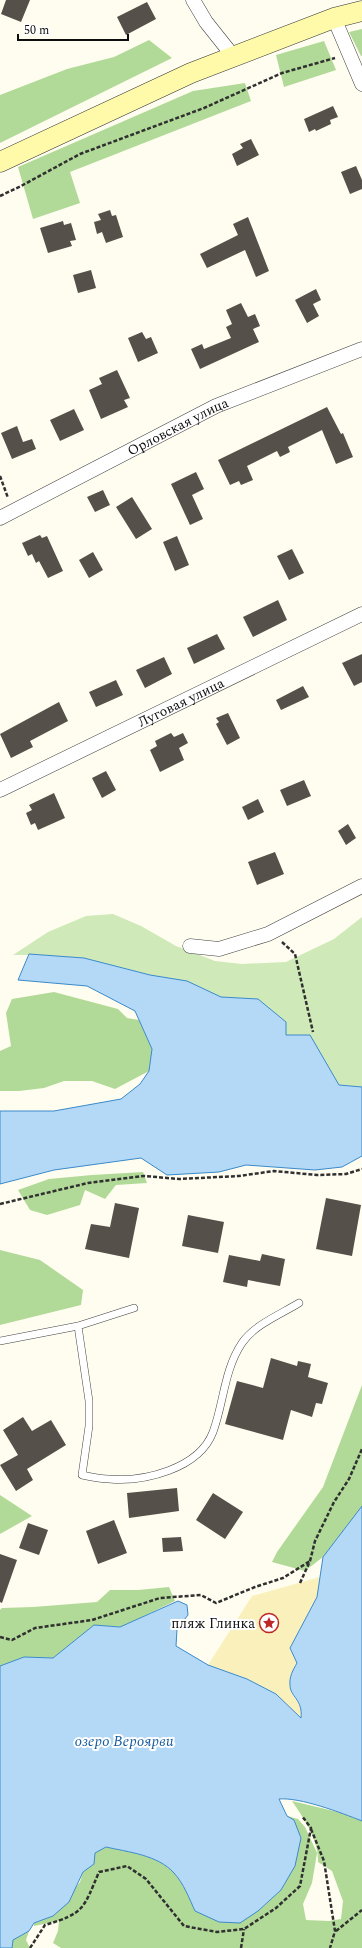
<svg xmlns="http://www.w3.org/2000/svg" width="362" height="1948" font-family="Spectral,serif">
  <rect width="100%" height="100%" fill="#fffdef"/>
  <path fill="#cfe9b8" d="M113,914L141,926L176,946L215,961L242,964L286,962L334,939L362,917V1156L342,1167L315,1170L246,1165L219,1172L167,1175L141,1158L54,1170L0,1184V1111H54L121,1099L140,1084L149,1071L152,1049L135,1011L87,986L18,980L29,955H13L48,932L86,916Z"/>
  <path fill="#b1da98" d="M362,29V56H361L349,32Z
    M149,40L172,58L0,143V95L67,69L114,57Z
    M324,41L336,70L284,87L276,55Z
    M245,83L251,101L70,172L80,203L33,219L18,167L193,91Z
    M54,992L118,1009L127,1018L139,1020L152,1049L149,1071L115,1089L92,1081H64L44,1088L19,1091H0V1051L11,1046L6,1013L12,999Z
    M143,1172L147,1183L116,1185L105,1199L85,1190L80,1205L47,1215L30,1210L18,1190L49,1179L92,1175Z
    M0,1250L40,1260L83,1290L81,1305L0,1325Z
    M362,1385V1506L323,1557L305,1571L272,1562L277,1552L323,1487Z
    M0,1495L32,1516L0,1534Z
    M169,1587L175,1601L121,1627L94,1625L53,1658L24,1657L0,1666V1610L2,1608L33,1607L97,1602L110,1590H138Z
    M292,1801L342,1813L362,1821V1948H61L53,1943L58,1931L59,1921L34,1926V1923L53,1916L80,1882L83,1872L94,1864L95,1853L106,1847C128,1852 158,1855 174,1873C184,1884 189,1898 195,1911H258L281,1890L295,1866L287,1816L298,1819L305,1827L317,1853L312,1883L303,1904L306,1920L329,1921L341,1919L343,1901L332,1871L318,1862C319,1839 304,1819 292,1801Z
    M29,1931L26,1940L30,1948H12L13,1940Z"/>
  <path fill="#faf0bb" d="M320,1577L317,1597L290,1648L297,1663C294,1670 288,1679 290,1687C293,1702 302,1698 301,1719L276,1694L208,1665L252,1596Z"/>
  <path fill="#b4d9f6" stroke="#3b8acc" d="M29,954L84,958L150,975L187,981L221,997L258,999L286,1022V1035H310L339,1085L362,1087V1156L342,1167L315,1170L246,1165L219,1172L167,1175L141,1158L54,1170L0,1184V1111H54L121,1099L140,1084L149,1071L152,1049L135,1011L87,986L18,980Z
    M362,1506V1821C342,1813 300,1797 279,1799L287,1816L294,1820L301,1838L295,1866L281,1890L258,1911L240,1923L219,1922L195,1911C189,1898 184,1884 174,1873C158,1855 128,1852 106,1847L95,1853L94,1864L83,1872L69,1902L53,1916L34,1923L29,1931L13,1940L12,1948H0V1666L24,1657L53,1658L94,1625L120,1627L178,1601L187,1605L188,1615L177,1629L176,1646L208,1665L247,1679L276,1694L301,1718C303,1699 290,1697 290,1685C289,1677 293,1670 297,1663L290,1648L317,1597L323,1557Z"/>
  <path fill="#56504a" d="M6,0H30L21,22L1,14Z
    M147,2L156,19L126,35L117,17Z
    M333,106L338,117L330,120L331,124L316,131L315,129L309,132L304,119Z
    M251,139L259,155L237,166L232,154L243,148L240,144Z
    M356,166L362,180V189L350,194L341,172Z
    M110,210L112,216L116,215L123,237L106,243L102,232L97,234L94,222L101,220L98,214Z
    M248,217L269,271L256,277L245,250L207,268L200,254L238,235L233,224Z
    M63,221L64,225L71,223L76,240L70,241L72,246L48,253L40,228Z
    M91,270L96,288L78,293L73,275Z
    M316,289L321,300L313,304L319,316L307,323L295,300Z
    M241,303L248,317L255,314L260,326L253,329L259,342L200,369L191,349L202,344L204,349L231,338L226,327L232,324L226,310Z
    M142,332L146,339L151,337L158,353L138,362L128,338Z
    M117,370L130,398L124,400L128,407L101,419L89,390L102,384L99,378Z
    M327,407L341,434L343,433L353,457L336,464L322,430L288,447L290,452L280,457L277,451L247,466L253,480L241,485L239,481L230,485L218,460Z
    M74,409L84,430L60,441L50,420Z
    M17,426L23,442L32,439L36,449L12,459L1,433Z
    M196,472L204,489L192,495L203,519L190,525L171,484Z
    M103,490L110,505L95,512L87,497Z
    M132,497L152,529L136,539L116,507Z
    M40,535L42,538L47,536L63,571L48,578L39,561L36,563L32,554L28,556L22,543Z
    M177,536L189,565L175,571L163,542Z
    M292,549L304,573L289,580L277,556Z
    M93,552L103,570L89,578L79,560Z
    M278,600L287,620L253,637L243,617Z
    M217,634L225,649L194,664L187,648Z
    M362,654V682L354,686L342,663Z
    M164,657L172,674L145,688L136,670Z
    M116,680L123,695L96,707L89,692Z
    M303,686L309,697L281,710L276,700Z
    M59,702L68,721L30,741L33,747L11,758L0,734Z
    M228,713L240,738L227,745L216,724L219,722L216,718Z
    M171,733L174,737L183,733L188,743L179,748L184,760L160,772L150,750L157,746L155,741Z
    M106,771L116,790L102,798L92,778Z
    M304,780L311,796L287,806L280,790Z
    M54,793L65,818L38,830L35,823L31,825L26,813L32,810L29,805Z
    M258,799L264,812L248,820L242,807Z
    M348,824L356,838L346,845L338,831Z
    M275,852L284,874L257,885L248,862Z
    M326,1198L361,1205L352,1256L316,1249Z
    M115,1203L139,1208L129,1258L85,1249L91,1224L110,1227Z
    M188,1215L224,1222L218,1253L182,1246Z
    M262,1254L285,1259L280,1286L248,1280L247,1287L223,1282L229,1255L260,1261Z
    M271,1358L297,1366L298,1361L311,1364L308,1377L328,1383L322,1404L316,1403L312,1417L291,1410L283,1440L225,1424L237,1381L263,1388Z
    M23,1417L32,1431L51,1420L66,1445L27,1469L33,1480L16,1491L0,1465L18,1455L3,1430Z
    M177,1488L179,1511L129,1518L127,1493Z
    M213,1493L243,1512L225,1539L196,1520Z
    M114,1520L127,1553L98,1564L86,1531Z
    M28,1523L48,1530L39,1555L19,1548Z
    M181,1537L183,1551L163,1552L162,1538Z
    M0,1554L17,1560L2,1603L0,1602Z"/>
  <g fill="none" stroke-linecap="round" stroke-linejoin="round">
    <g stroke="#414141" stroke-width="8">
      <path id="lane" d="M78,1326L89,1401V1426L82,1475C91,1477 100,1479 109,1479C144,1482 199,1469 213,1432C224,1402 224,1370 242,1343C254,1325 281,1314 299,1303
        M0,1341L78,1326L134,1308"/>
    </g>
    <g stroke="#414141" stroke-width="15">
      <g id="street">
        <path d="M193,0L206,22L233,56"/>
        <path d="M334,18L362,84"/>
        <path id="s1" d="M0,518L216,406L362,349"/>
        <path id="s2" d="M0,790L362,614"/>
        <path d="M190,946L219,949L268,934L362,886"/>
      </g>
    </g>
    <g stroke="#303030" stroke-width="21">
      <path id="secondary" d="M0,162L191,73L334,18L362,11"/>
    </g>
    <path stroke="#303030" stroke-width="2.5" stroke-dasharray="4 2" stroke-linecap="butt" d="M0,196L21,186L80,154L204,108L282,73L335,58
      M0,476L8,498
      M282,942L295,954L313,1032
      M0,1204L88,1183L144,1176L179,1179L239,1176L274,1171L317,1175L346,1174L362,1169
      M300,1583L310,1561L315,1541L334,1502L349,1479L362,1449
      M0,1637L12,1640L35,1628L92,1620L160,1598L201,1595L216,1603L255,1587L283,1578L310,1561
      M311,1829L324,1861L335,1931L330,1948
      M336,1931L362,1910
      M30,1948L45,1925C85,1913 83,1909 99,1872L127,1866L146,1879L184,1926L217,1932L244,1929L276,1908L300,1886L311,1828L302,1816
      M241,1948L244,1929"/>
    <use href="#lane" stroke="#fff" stroke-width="7"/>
    <use href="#street" stroke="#fff" stroke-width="14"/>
    <use href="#secondary" stroke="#fefaaa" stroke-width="20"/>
  </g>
  <defs>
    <g id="sight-ring" transform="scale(1)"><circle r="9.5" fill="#fff" stroke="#bd2826" stroke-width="1.5"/><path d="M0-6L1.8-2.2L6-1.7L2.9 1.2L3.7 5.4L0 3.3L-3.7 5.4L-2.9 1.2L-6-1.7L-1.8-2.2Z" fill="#bd2826"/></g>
  </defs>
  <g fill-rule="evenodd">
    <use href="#sight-ring" x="269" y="1623"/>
  </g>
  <g text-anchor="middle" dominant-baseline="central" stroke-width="4" stroke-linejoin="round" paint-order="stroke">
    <g font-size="14" fill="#0e0e0e" stroke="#fff">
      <text stroke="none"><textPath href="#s1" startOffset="200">Орловская улица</textPath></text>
      <text stroke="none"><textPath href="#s2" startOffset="201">Луговая улица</textPath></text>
    </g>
    <g font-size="14" fill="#0e0e0e" stroke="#fff" text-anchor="end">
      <text x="255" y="1623">пляж Глинка</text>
    </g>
    <g font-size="15" font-style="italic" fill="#175c9f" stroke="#fff">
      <text x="124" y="1741">озеро Вероярви</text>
    </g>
  </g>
  <path d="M18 34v6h110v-6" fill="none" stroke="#0e0e0e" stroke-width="2"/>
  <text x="24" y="34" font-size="12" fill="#0e0e0e" stroke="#ffffff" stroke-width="3" paint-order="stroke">50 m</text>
</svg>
